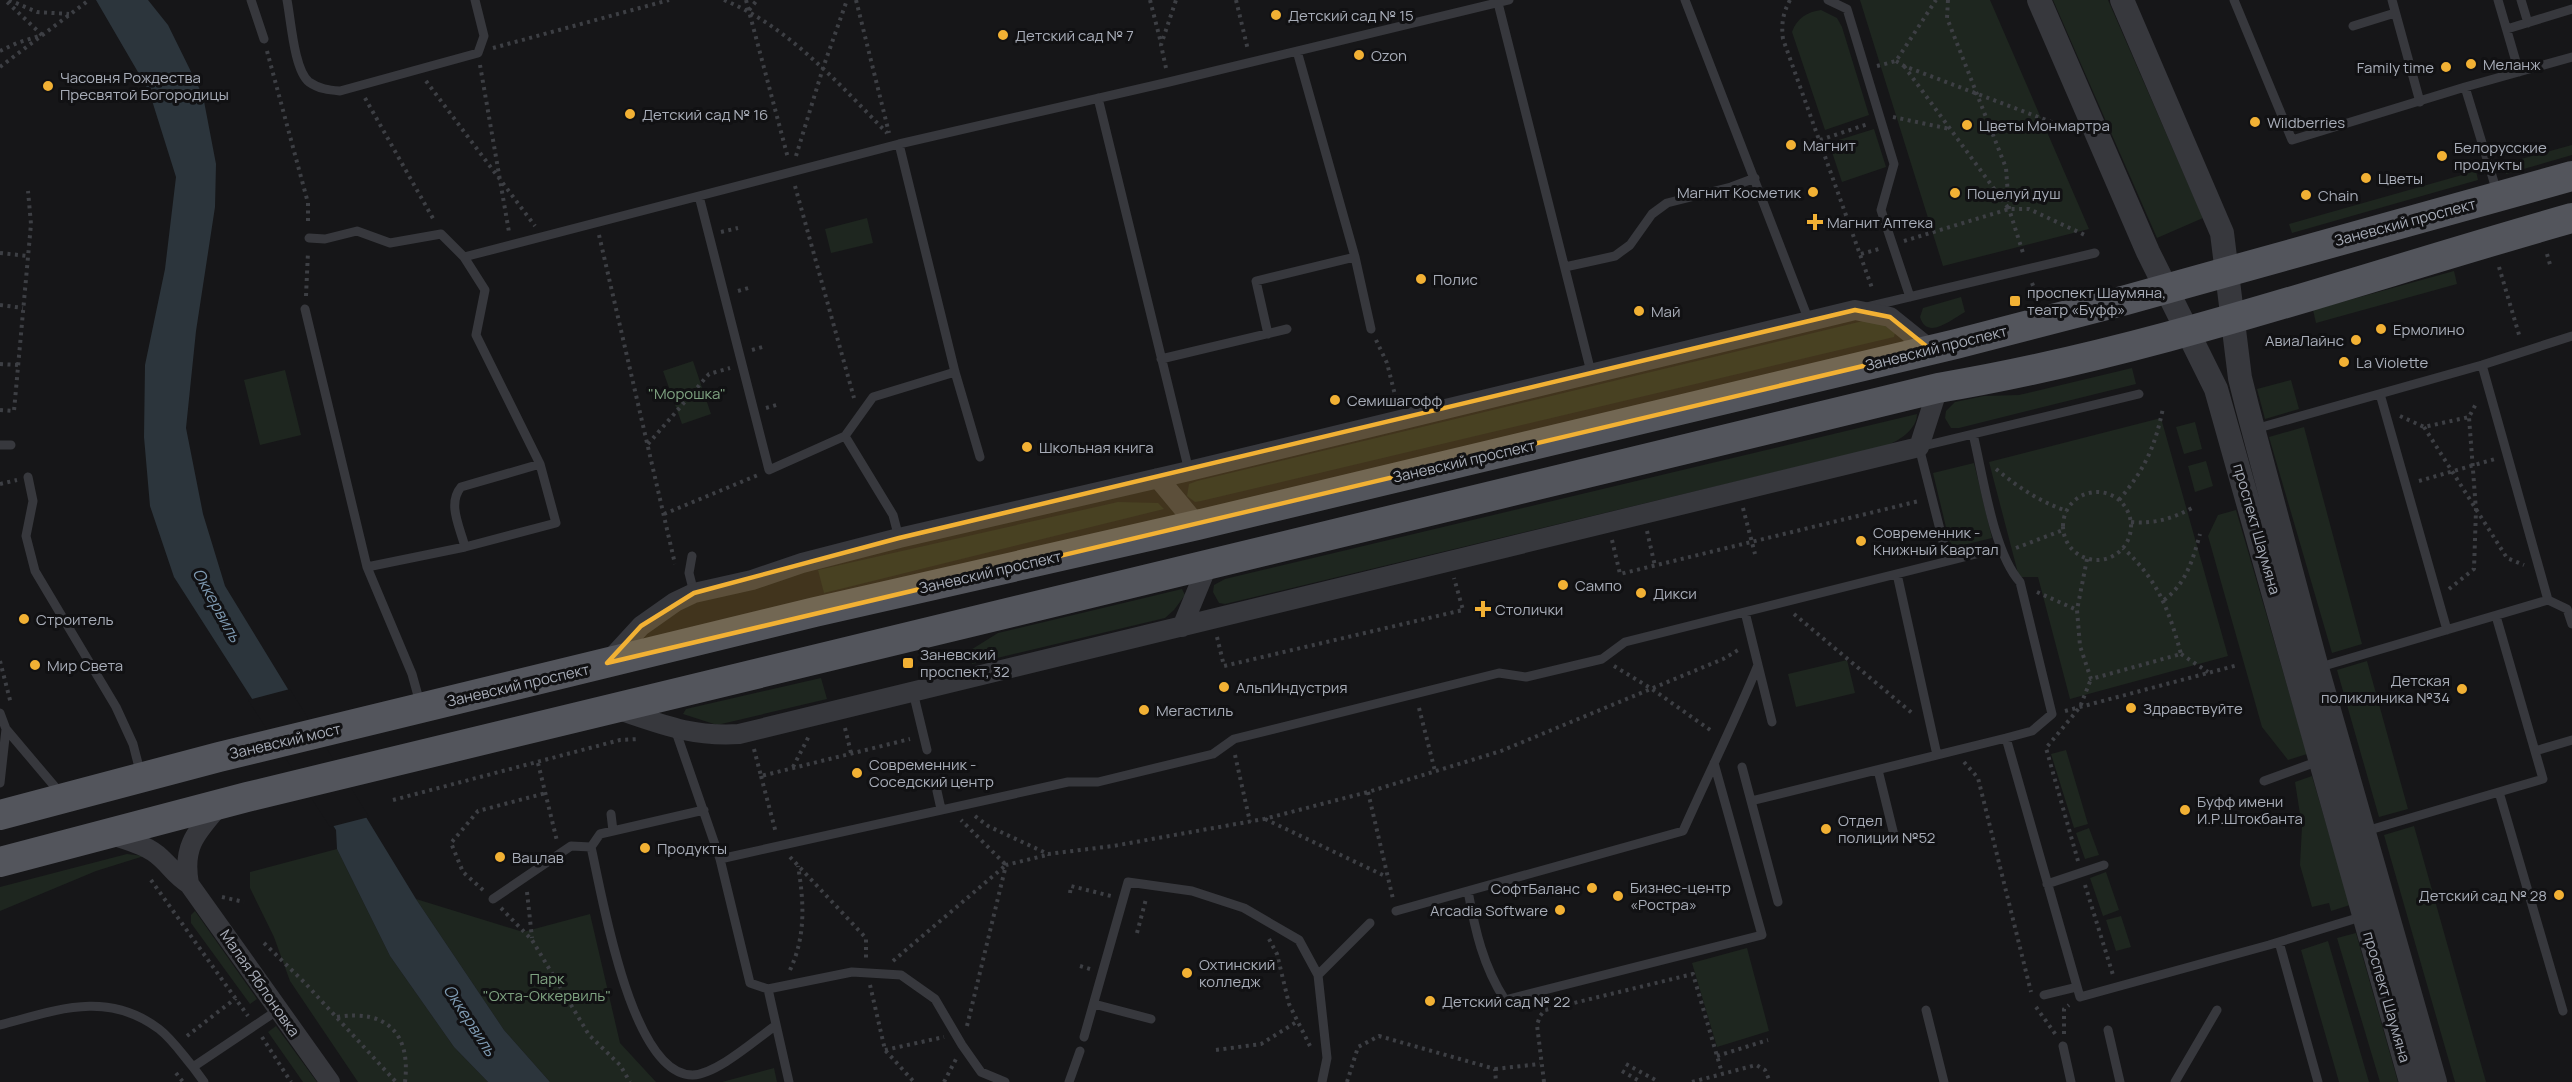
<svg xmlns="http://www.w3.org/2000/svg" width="2572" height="1082" font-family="Manrope,sans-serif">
  <rect width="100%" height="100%" fill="#161618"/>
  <path fill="#1e261f" d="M1860,0H1990L2089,229L1943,266Z
    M2053,0H2108L2203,218L2157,238Z
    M1821,10L1837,18L1842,27L1869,115L1825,130L1792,32C1797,18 1807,12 1821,10Z
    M1874,129L1886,167L1842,182L1829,143Z
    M2572,145V155L2506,174L2503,164Z
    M2476,171L2478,180L2292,233L2289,224Z
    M867,218L873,243L831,253L825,229Z
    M2454,271L2457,284L2316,323L2313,310Z
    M1961,297L1965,312C1952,319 1927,341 1920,317L1923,308Z
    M1863,321L1880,322L1895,333L1894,337L1201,501L1195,502L1187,496L1189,484L1197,481Z
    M693,361L711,414L682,424L663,371Z
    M2132,368L2136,384L1959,428H1951L1945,418L1946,411L1955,402L1984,396L2019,395Z
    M285,370L301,435L260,445L244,380Z
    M2291,380L2299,409L2265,419L2257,389Z
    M1917,414C1917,429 1900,440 1888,445L1225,604L1219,603L1213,592L1214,585L1225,579Z
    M2161,418L2228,656L2070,699L2038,577H2019L1989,462Z
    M2195,422L2202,449L2184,454L2176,427Z
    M2304,427L2362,644L2332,653L2269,437Z
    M2206,461L2213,486L2195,492L2188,466Z
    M1974,463L1992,538L1951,548L1933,473Z
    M1118,502L1158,503L1164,509L824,593L818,570Z
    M2236,510L2307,754L2288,760L2262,727L2208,536L2218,515Z
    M1182,589L1185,595L1174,610L1165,618L972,664L969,651L998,633Z
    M1847,660L1855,693L1796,707L1788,674Z
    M2367,661L2408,809L2379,817L2337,670Z
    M821,678L827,699L717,725L683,714L686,709Z
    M2066,750L2088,824L2074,828L2051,754Z
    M2312,776L2350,905L2331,911L2329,903L2312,907L2300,865L2302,827L2295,782Z
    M2414,826L2486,1082H2455L2384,835Z
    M2089,828L2099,855L2085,859L2076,833Z
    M337,849L390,956L454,1047L488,1082H358L290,981L274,937L250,888V872Z
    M127,854L144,856L96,871L0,911V887Z
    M2106,872L2119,910L2103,916L2090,878Z
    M416,899L523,932L590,914L620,1043L656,1082H550L504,1030Z
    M195,911L257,999L250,1004L191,923V915Z
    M2121,916L2131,947L2116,951L2106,920Z
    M2356,933L2398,1082H2380L2337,938Z
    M2328,941L2369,1082H2339L2301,950Z
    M1747,948L1769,1031L1717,1047L1692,963Z
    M276,1026L317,1082H303L268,1032Z
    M774,1068L777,1082H722Z"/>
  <path fill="#2c353c" d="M96,0H148L168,25L203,96L216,164L215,207L196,331L186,428L203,514L225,586L416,899L504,1030L550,1082H488L454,1047L390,956L337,849L336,830L174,577L150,506L144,437L145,365L165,269L176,177L149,91Z"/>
  <path fill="#161618" d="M290,689L369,817L330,827L248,700Z"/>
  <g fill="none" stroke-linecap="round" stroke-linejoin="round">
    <path stroke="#3d3f44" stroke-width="4" stroke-dasharray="3 4.5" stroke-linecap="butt" d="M9,0L37,12L69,14
      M724,0C789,27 839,84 887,133
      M746,0L788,158
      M856,0L889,133
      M1150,0L1161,43
      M1236,0L1248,50
      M1790,0C1783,13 1781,24 1783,39L1872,288
      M1948,0L1947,18L2006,168L2009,209L2024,256
      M749,10L757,0
      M493,48L669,0
      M0,51L17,43L42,35L5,0
      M267,51L308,203V224
      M1896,61L1904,66L2054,123
      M480,65L509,232
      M1877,66L1896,61L1936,0
      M1904,66L2009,209H2029L2087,236
      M0,67L89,0
      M1166,68L1161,45L1176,0
      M426,81L535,226
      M365,98L435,222
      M1893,117L1950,129
      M1820,140L1868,124
      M796,156L823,68L847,0
      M795,186L854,398
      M721,232L738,228
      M599,235L675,564
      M1904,241L2009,209
      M0,253L28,256
      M1861,254L1879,249
      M2547,254L2551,268
      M2499,267L2520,338
      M2032,283L2035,291
      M738,291L752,287
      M306,296L308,252
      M0,305L23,308
      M1376,340L1387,363L1396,399
      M752,350L766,346
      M0,364L18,365
      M766,408L780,404
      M0,410L14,411L31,224L28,191
      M2400,416L2424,427L2469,417L2477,402
      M2424,427L2507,558L2524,565
      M648,444L709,374L730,368
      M1996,469C2018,487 2040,502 2067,511
      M2419,481L2495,459
      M0,484L17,480
      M2063 526a34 34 0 1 1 68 0a34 34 0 1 1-68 0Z
      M2119,500C2145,469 2155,447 2163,408
      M1743,508L1755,554
      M664,514L758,475
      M2131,522C2155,524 2171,519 2192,508
      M1647,531L1655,566
      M1612,540L1620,574L1919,501
      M2016,548L2063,530
      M2087,559L2077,610L2080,646L2091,679L2181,654C2169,610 2158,580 2123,548
      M2449,589L2474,569L2476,510L2469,417
      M2037,592L2077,610
      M2164,600C2186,584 2193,559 2200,534
      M1794,614L1912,713
      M1217,637L1224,666L1463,610L1454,578
      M2181,654L2208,672
      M0,661L11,704
      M1614,666L1652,689L1713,732
      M1419,708L1435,771
      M2065,711L2238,665
      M845,728L851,753
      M754,749L761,776L910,739
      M1235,755L1250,822
      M1964,762L1978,778L2031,992
      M538,763L557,841
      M793,767L809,736
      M761,776L776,833
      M1368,792L1393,899
      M393,800L620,740L639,739
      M975,816L988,826L1048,854L1113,846L1264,819L1368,792L1501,751L1723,659L1740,649
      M1265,819L1387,877
      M790,857L866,938V960
      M2078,861L2046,748L2080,707L2091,679
      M151,880L248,1016
      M2085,885L2113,975
      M483,890L463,872L451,843L478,811L546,793
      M527,892L532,938
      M1070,893L1071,886L1111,896
      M222,897L244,902
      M501,908L532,940L589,1035L620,1065L630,1082
      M1137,933L1146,899
      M1269,939L1277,954L1289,1004L1310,1046
      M264,943L305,983L396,1082
      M893,961L1006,865L961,820
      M1080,966L1090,969
      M790,970C806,936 804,902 798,866
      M870,985L885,1050L914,1082
      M2036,1007L2056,1035
      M337,1017C386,1009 411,1033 405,1082
      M967,1026L1006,865L1047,855
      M2064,1034V1009L2069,1005
      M187,1036L236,998
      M262,1037L291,1082
      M885,1050L944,1037
      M1216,1050L1261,1044L1298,1021
      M1717,1056L1768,1040
      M1626,1064L1659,1082
      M1495,1069L1540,1064
      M1622,1071L1641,1082
      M176,1073L183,1082
      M944,1082L956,1059
      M1347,1082L1358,1047L1379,1036L1495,1069L1496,1082
      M1544,1082L1537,1025L1540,1016L1545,1010L1693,974L1722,1073
      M1692,1082L1756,1065L1765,1070L1770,1082"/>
    <path stroke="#37383d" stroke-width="9" d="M251,0L264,39
      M287,0C291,20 294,70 309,82C319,89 329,90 340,91L478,53L484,36L475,0
      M1685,0L1809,321
      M1828,0L1847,9L1894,164L1881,210L1910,297
      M2234,0L2292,140L2465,87L2497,192
      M2392,0L2420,102
      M2498,0L2519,72
      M2521,0L2528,23
      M1498,3L1591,372
      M2353,26L2395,13
      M2507,29L2572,9
      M1297,51L1355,257L1371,329
      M2465,87L2572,57
      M1098,98L1189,471
      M899,144L955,372L980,457
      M699,196L769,470L845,436L893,515L899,538
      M309,238L325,239L357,231L390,243L441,234L464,257
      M1565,267L1615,256L1630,245L1652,214L1667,203L1731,187L1755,178
      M1867,307L2095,253
      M305,309L367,567
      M1268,334L1256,281L1355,257
      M1161,359L1287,329
      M2380,394L2447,630
      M2255,429L2482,365L2572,336
      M1973,434C1983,475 1993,552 2020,582L2052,714L2032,731L2006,738
      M845,436L873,397L955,372
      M0,445H11
      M28,477L33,501L26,536L35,571L116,707L133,744L141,775
      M465,547C460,527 447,504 461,487L540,464
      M692,556L689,573L694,593
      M1948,561L1919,447L2139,394
      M1897,574L1937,755
      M2548,600L2567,609L2572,624
      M1745,612L1772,722
      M2317,668L2548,600L2482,365
      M913,692L927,750
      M420,703L412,674L367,567L465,547L556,523L540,464L476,335L485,290L464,257L899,144L1169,82L1509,0
      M0,713L6,729L61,794
      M675,729L720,859L1068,782H1098L1213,754L1234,739L1499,673L1526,677L1602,659L1625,642L2000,548
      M2535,751L2572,740
      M1742,767L1778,902
      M1878,770L1894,835
      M2264,781L2319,761
      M0,783L6,729
      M937,791L941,809
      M2499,792L2563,1011
      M1751,801L2006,738L2080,997L2269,945L2364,916
      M704,810L600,834L591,847C602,894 631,1076 693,1075C717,1074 755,1040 775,1026
      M611,814L613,831
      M2366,831L2543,779L2496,616
      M720,859L750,983L768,989L789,1082
      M2047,884L2104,865
      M1468,891C1475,930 1483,966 1505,1000L1762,935L1714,763
      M493,899L571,846L591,847
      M1396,911L1683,831C1708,775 1735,721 1758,665
      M2279,942L2318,1082
      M1318,975L1370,923
      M768,989L852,972L901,975L935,999L962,1045L981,1072L1005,1082
      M2044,995L2077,987
      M1094,1004L1151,1019
      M1926,1010L1944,1082
      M0,1025C57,1010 107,990 159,1029C172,1039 182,1054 193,1067
      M2108,1030L2120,1082
      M1084,1037L1128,882L1192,891L1244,908L1299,940L1318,975L1327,1058L1322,1082
      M2063,1046L2071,1082
      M204,1082L193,1067L278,1010
      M1069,1082L1080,1051
      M2175,1082L2217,1010"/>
    <path stroke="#37383d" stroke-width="20" d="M1158,478L1197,525
      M1182,627L1208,564
      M608,662L641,626L675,602L694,593L752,580L802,563L899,538L1189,471L1855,310L1890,317L1931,350
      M616,709C661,724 691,737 739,734L1919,447L1938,388
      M109,834C126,840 148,845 161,858C173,869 175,875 189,884L330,1082
      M189,884C182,846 196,833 220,805"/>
    <path stroke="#37383d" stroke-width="24" d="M2039,0L2148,252L2216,389L2411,1082
      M2122,0L2222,233L2240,378L2247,406L2317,668L2435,1082"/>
    <path stroke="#53555c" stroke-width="30" d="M0,815L219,757L815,612L1197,525L1956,344L2126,300L2572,176
      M0,862L247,797L1938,388C2154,352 2362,277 2572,218"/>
  </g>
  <path fill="#f2b134" fill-opacity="0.2" stroke="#f2b134" stroke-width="4.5" stroke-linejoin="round" d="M1855,310L1890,317L1931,350L607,663L641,626L694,593L899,538Z"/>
  <g fill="#f2b134" stroke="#111113" stroke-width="2">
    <circle cx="1276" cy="15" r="6"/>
    <circle cx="1003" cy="35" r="6"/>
    <circle cx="1359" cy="55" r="6"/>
    <circle cx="2471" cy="64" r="6"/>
    <circle cx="2446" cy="67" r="6"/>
    <circle cx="48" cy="86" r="6"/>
    <circle cx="630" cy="114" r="6"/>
    <circle cx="2255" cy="122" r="6"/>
    <circle cx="1967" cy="125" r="6"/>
    <circle cx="1791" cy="145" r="6"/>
    <circle cx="2442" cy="156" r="6"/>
    <circle cx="2366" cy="178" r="6"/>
    <circle cx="1813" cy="192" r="6"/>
    <circle cx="1955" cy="193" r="6"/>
    <circle cx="2306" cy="195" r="6"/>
    <path d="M1812 213h6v6h6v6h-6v6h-6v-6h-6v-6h6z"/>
    <circle cx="1421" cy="279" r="6"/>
    <rect x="2009" y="295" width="12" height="12" rx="3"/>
    <circle cx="1639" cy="311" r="6"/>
    <circle cx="2381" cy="329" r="6"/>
    <circle cx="2356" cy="340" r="6"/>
    <circle cx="2344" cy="362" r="6"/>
    <circle cx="1335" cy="400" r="6"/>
    <circle cx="1027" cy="447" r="6"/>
    <circle cx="1861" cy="541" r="6"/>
    <circle cx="1563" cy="585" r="6"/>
    <circle cx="1641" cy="593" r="6"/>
    <path d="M1480 600h6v6h6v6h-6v6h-6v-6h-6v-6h6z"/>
    <circle cx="24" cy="619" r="6"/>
    <rect x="902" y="657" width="12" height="12" rx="3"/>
    <circle cx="35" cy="665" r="6"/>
    <circle cx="1224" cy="687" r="6"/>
    <circle cx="2462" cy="689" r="6"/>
    <circle cx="2131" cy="708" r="6"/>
    <circle cx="1144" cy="710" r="6"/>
    <circle cx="857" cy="773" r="6"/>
    <circle cx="2185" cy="810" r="6"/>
    <circle cx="1826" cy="829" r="6"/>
    <circle cx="645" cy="848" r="6"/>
    <circle cx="500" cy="857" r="6"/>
    <circle cx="1592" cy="888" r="6"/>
    <circle cx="2559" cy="895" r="6"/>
    <circle cx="1618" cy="896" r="6"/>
    <circle cx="1560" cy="910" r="6"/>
    <circle cx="1187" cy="973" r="6"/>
    <circle cx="1430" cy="1001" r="6"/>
  </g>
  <g text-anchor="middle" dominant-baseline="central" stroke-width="6" stroke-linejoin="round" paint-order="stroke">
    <g font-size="15" fill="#a8adb8" stroke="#111113" text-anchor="start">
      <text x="1288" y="15">Детский сад № 15</text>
      <text x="1015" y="35">Детский сад № 7</text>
      <text x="1371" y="55">Ozon</text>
      <text x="2483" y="64">Меланж</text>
      <text x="2434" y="67" text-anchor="end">Family time</text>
      <text x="60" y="77">Часовня Рождества<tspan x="60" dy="17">Пресвятой Богородицы</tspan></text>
      <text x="642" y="114">Детский сад № 16</text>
      <text x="2267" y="122">Wildberries</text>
      <text x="1979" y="125">Цветы Монмартра</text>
      <text x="1803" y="145">Магнит</text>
      <text x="2454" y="147">Белорусские<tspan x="2454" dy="17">продукты</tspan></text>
      <text x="2378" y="178">Цветы</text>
      <text x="1801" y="192" text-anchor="end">Магнит Косметик</text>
      <text x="1967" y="193">Поцелуй душ</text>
      <text x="2318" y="195">Chain</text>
      <text x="1827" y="222">Магнит Аптека</text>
      <text x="1433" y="279">Полис</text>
      <text x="2027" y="292">проспект Шаумяна,<tspan x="2027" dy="17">театр «Буфф»</tspan></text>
      <text x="1651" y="311">Май</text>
      <text x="2393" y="329">Ермолино</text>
      <text x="2344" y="340" text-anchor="end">АвиаЛайнс</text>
      <text x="2356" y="362">La Violette</text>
      <text x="1347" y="400">Семишагофф</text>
      <text x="1039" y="447">Школьная книга</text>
      <text x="1873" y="532">Современник -<tspan x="1873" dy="17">Книжный Квартал</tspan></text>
      <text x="1575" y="585">Сампо</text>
      <text x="1653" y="593">Дикси</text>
      <text x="1495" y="609">Столички</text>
      <text x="36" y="619">Строитель</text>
      <text x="920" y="654">Заневский<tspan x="920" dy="17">проспект, 32</tspan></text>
      <text x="47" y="665">Мир Света</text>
      <text x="2450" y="680" text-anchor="end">Детская<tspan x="2450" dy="17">поликлиника №34</tspan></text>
      <text x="1236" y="687">АльпИндустрия</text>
      <text x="2143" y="708">Здравствуйте</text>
      <text x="1156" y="710">Мегастиль</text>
      <text x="869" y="764">Современник -<tspan x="869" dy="17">Соседский центр</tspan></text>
      <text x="2197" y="801">Буфф имени<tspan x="2197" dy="17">И.Р.Штокбанта</tspan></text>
      <text x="1838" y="820">Отдел<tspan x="1838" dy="17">полиции №52</tspan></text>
      <text x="657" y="848">Продукты</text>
      <text x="512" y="857">Вацлав</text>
      <text x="1630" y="887">Бизнес-центр<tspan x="1630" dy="17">«Ростра»</tspan></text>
      <text x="1580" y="888" text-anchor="end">СофтБаланс</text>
      <text x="2547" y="895" text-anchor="end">Детский сад № 28</text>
      <text x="1548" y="910" text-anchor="end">Arcadia Software</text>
      <text x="1199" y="964">Охтинский<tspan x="1199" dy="17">колледж</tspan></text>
      <text x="1442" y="1001">Детский сад № 22</text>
    </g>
    <g font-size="15" fill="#a8adb8" stroke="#111113">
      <text transform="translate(2405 222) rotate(-15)">Заневский проспект</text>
      <text transform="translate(1936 348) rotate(-14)">Заневский проспект</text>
      <text transform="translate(1464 461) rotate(-13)">Заневский проспект</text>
      <text transform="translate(2257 529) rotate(74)">проспект Шаумяна</text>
      <text transform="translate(990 572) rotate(-13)">Заневский проспект</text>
      <text transform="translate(518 685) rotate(-13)">Заневский проспект</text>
      <text transform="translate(285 741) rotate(-13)">Заневский мост</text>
      <text transform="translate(260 983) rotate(55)">Малая Яблоновка</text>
      <text transform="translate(2387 997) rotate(74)">проспект Шаумяна</text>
    </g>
    <g font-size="15" fill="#7fa381" stroke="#111113">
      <text x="687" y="393">"Морошка"</text>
      <text x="547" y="978">Парк<tspan x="547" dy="17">"Охта-Оккервиль"</tspan></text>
    </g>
    <g font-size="16" font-style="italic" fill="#7f9bb3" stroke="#111113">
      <text transform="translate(217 605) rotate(61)">Оккервиль</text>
      <text transform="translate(470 1020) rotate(57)">Оккервиль</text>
    </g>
  </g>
</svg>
